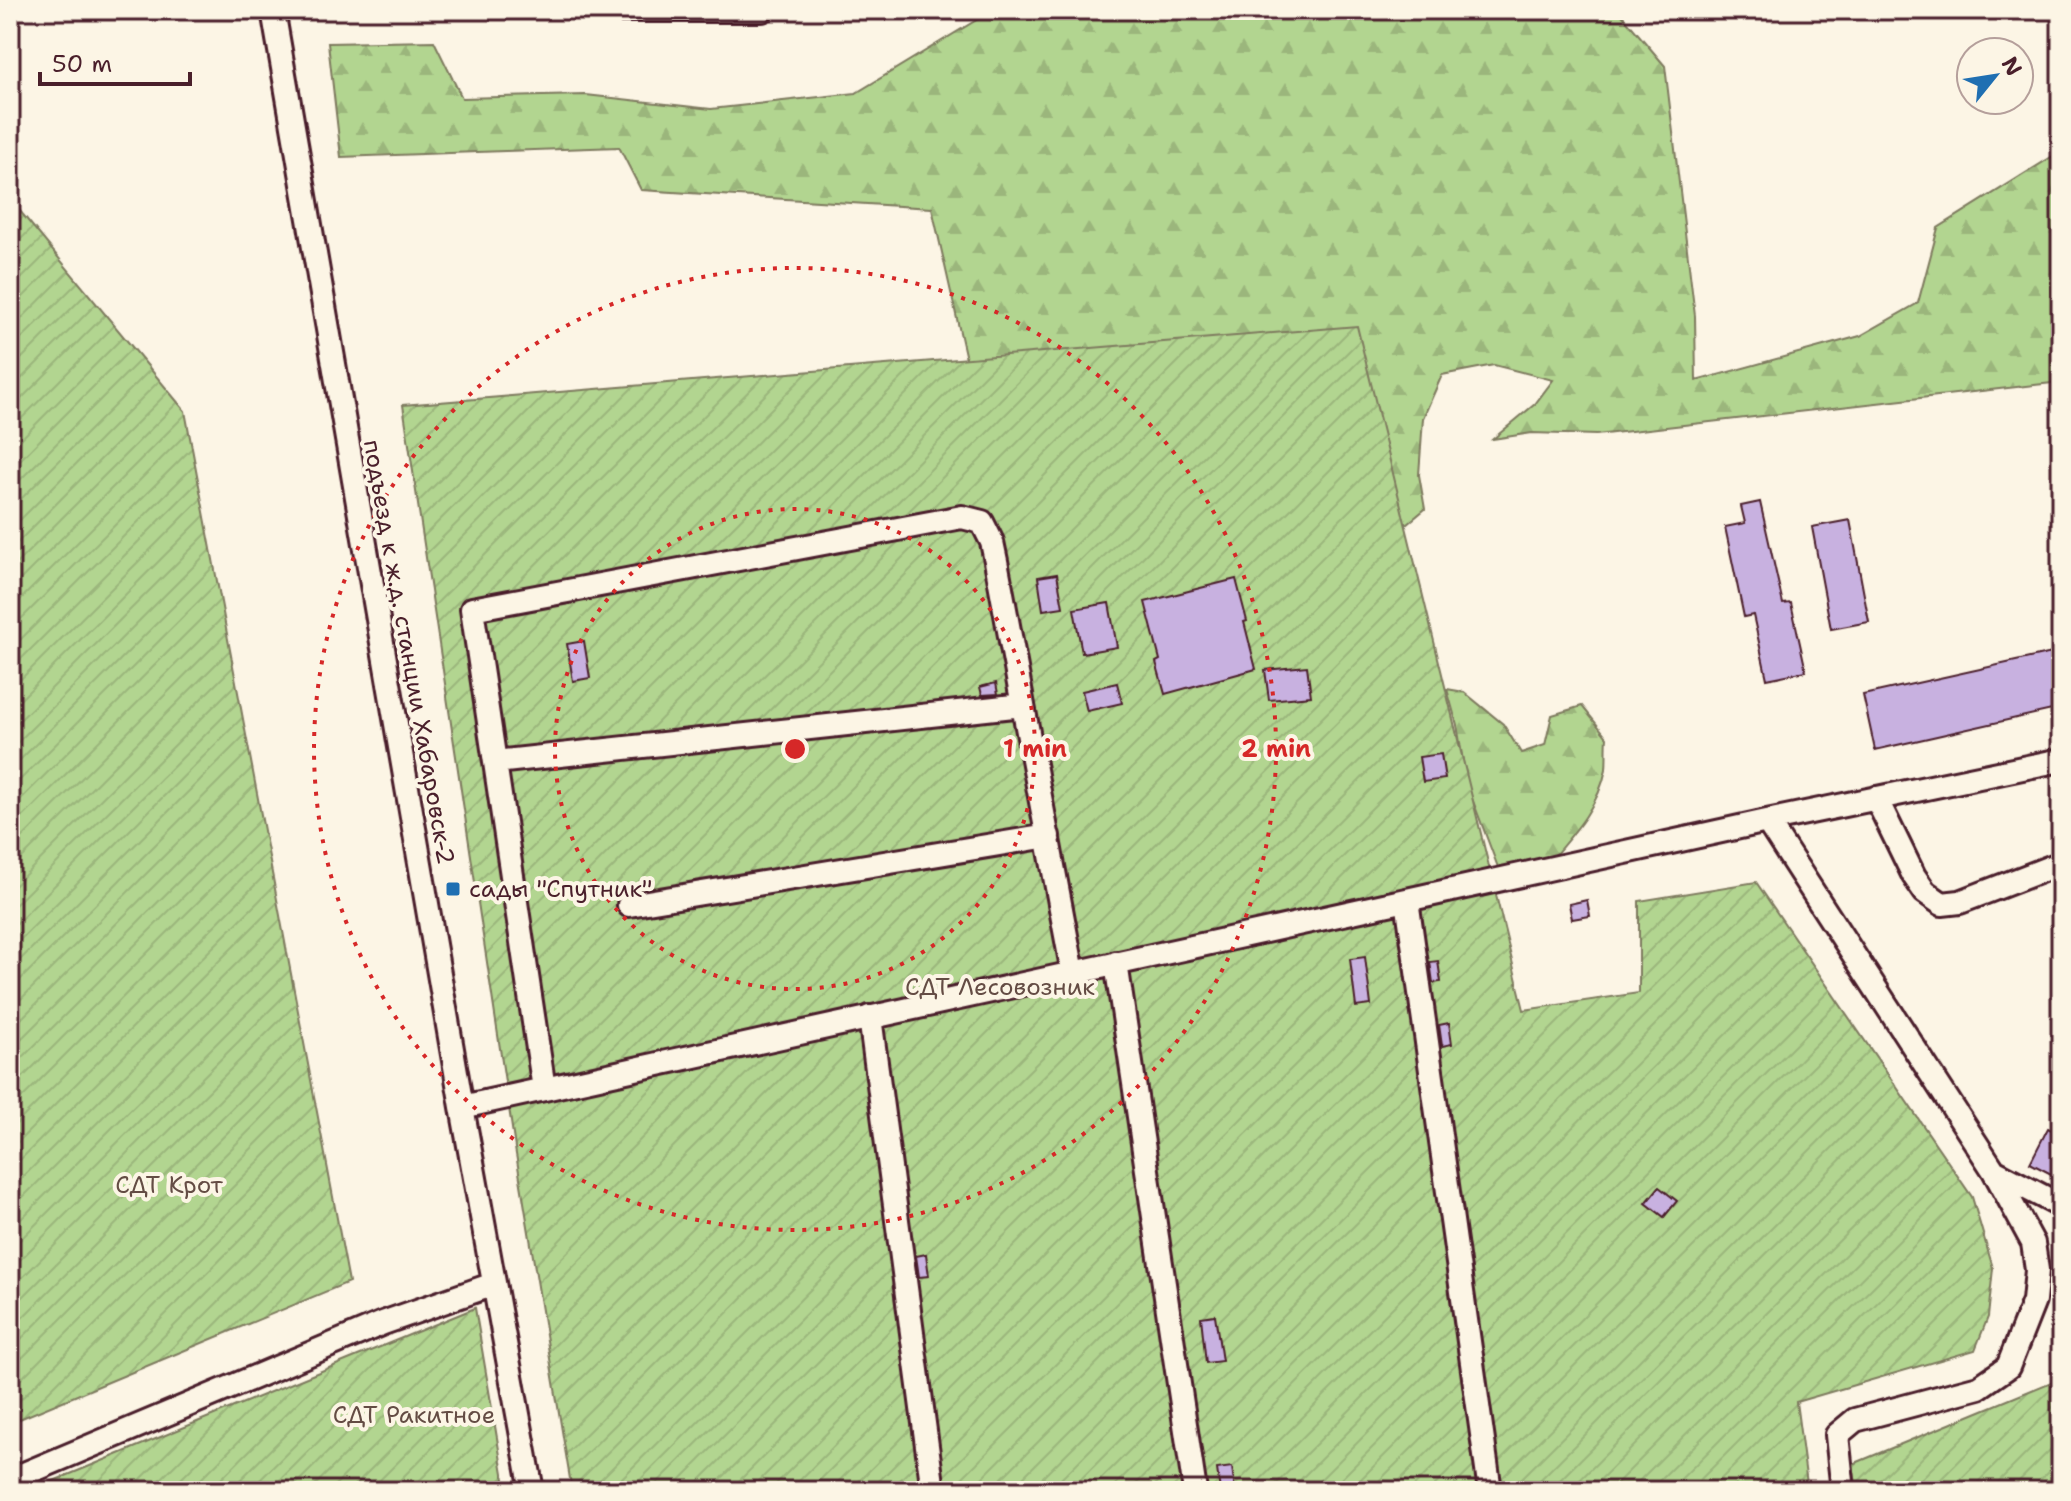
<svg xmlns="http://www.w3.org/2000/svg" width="2071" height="1501" font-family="'Shantell Sans',sans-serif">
  <defs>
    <pattern id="forest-firs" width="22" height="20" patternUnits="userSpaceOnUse" patternTransform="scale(2)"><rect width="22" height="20" fill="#b2d590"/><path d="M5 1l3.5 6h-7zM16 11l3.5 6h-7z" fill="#9bb67c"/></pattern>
    <pattern id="garden-furrows" width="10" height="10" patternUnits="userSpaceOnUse" patternTransform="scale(2)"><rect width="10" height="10" fill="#b2d590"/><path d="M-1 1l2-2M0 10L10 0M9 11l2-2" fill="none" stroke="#9bb67c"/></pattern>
  </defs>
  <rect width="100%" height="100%" fill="#fcf5e5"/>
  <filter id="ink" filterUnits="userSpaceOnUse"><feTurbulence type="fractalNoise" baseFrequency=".0125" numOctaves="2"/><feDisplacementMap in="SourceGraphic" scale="16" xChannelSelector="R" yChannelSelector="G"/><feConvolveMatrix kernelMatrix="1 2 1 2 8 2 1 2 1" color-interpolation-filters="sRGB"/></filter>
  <g filter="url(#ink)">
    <path fill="url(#forest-firs)" stroke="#7e7a5e" stroke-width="2" d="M993,10H1618L1665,66L1695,316L1696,381L1860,336L1918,303L1938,228L2061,151V382L1596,435L1532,433L1493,439L1535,404L1553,380L1494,365L1442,375L1423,418L1419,475L1425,509L1388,540L1009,550L932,208L641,190L619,147L341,157L328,43L434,41L462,98L586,95L711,109L856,93Z
      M1447,689L1464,692L1503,724L1521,753L1545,745L1552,715L1582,706L1607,737C1606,747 1607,759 1606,769C1599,806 1573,834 1549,862L1499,870L1467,785L1457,725Z"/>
    <path fill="url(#garden-furrows)" stroke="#7e7a5e" stroke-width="2" d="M10,199L185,411L349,1282L10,1423Z
      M1357,326L1524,1010L1639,993V901L1756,882L1972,1197L1993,1268L1988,1317L1975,1350L1796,1402L1808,1491H572L515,1148L403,405Z
      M475,1308L506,1491H29Z
      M2061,1378V1491H1857L1853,1464Z"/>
    <path fill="#c8b1e0" stroke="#4a1f2b" stroke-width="2" d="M1760,502L1783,604L1791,603L1806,671L1767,679L1753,615L1744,617L1725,527L1745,523L1741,506Z
      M1850,520L1869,622L1831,629L1812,527Z
      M1057,574L1063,607L1043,610L1038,577Z
      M1236,579L1247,621L1244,622L1256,669L1165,694L1156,662L1160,660L1145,602Z
      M1109,603L1117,647L1082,653L1074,609Z
      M584,641L590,678L573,681L567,644Z
      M2061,651V708L1875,750L1863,695Z
      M1307,666L1311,696L1269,700L1265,670Z
      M996,683L998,694L982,695L980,687Z
      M1117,683L1122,703L1087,711L1082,691Z
      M1441,754L1445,779L1423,782L1419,757Z
      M1587,900L1590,916L1572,919L1569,904Z
      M1365,957L1371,1005L1356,1007L1350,959Z
      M1438,961L1441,982L1433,983L1430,962Z
      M1449,1023L1452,1044L1442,1046L1439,1025Z
      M2048,1128L2061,1135V1179L2030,1163Z
      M1659,1187L1677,1201L1664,1217L1646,1203Z
      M926,1254L929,1276L919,1277L916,1256Z
      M1215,1315L1222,1361L1206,1363L1201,1317Z
      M1232,1467L1235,1491H1220L1217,1469Z"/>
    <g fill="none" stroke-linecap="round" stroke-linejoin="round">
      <g stroke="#4a1f2b" stroke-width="28">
        <path id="minor" d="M273,10L462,1107L532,1491
          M613,10H762
          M495,762L1023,705
          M1876,798L1914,876L1925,892L1942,904L1960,902L2061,863
          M1767,821L1994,1171L2061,1206
          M1407,900L1490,1491
          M629,905L1048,836
          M1116,963L1195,1491
          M870,1017L933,1491
          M544,1089L472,609L962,517L982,522L992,542L996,561L1073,973
          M462,1107L1767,821L2061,760
          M10,1480L383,1323L494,1284
          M1843,1491L1837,1435L1855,1420L1979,1387L2008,1367L2034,1301L2037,1270L2033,1243L1994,1171"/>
      </g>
      <use href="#minor" stroke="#fcf5e5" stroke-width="22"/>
    </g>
  </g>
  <g fill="none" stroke="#d62828" stroke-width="4" stroke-dasharray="4 8">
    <circle cx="795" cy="749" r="240"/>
    <circle cx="795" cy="749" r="481"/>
  </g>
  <rect fill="#1f6fb2" stroke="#fcf5e5" stroke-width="3" x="445" y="881" width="16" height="16" rx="4"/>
  <g text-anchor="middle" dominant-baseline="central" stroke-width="8" stroke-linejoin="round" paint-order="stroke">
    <g font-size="24" fill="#4a1f2b" stroke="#fcf5e5">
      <text transform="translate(409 652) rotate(80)">подъезд к ж.д. станции Хабаровск-2</text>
    </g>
    <g font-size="24" fill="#4a1f2b" stroke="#fcf5e5" text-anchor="start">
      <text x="469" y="889">сады "Спутник"</text>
    </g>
    <g font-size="24" fill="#644c44" stroke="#fcf5e5">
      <text x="1000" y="987">СДТ Лесовозник</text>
      <text x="169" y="1185">СДТ Крот</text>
      <text x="414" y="1415">СДТ Ракитное</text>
    </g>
  </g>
  <circle cx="795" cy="749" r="12" fill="#d62828" stroke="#fcf5e5" stroke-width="4"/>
  <g font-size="24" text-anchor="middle" font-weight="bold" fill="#d62828" stroke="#fcf5e5" stroke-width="8" stroke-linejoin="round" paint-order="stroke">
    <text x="1035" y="757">1 min</text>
    <text x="1276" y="757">2 min</text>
  </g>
  <rect width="2071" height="1501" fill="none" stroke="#fcf5e5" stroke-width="40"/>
  <rect x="20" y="20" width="2031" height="1461" fill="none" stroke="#4a1f2b" stroke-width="3" filter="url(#ink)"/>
  <g transform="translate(1995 76) rotate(60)"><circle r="38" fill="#fcf5e5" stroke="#b59f9b" stroke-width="2"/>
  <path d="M0-6L14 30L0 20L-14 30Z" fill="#1f6fb2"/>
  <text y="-12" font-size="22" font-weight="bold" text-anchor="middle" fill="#4a1f2b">N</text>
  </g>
  <path d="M40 72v12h150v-12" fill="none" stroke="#4a1f2b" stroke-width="4"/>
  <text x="52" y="72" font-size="24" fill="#4a1f2b" stroke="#fcf5e5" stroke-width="6" paint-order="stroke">50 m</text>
</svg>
